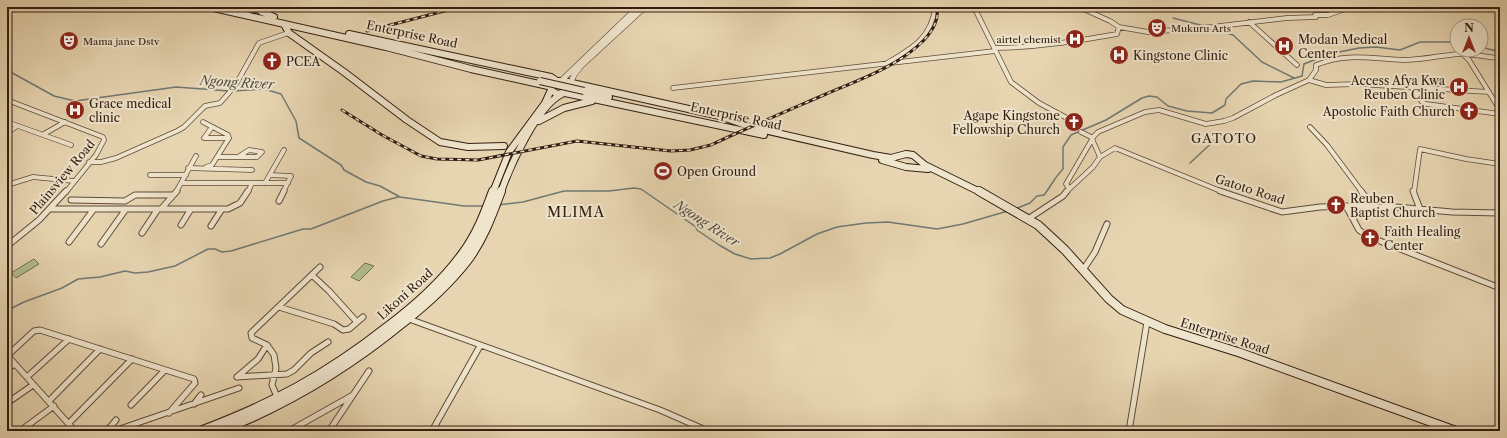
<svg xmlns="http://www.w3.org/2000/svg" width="1507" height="438" font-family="'Libre Caslon Text',serif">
  <rect width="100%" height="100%" fill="#e7d5b1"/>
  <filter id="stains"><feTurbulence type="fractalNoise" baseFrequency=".005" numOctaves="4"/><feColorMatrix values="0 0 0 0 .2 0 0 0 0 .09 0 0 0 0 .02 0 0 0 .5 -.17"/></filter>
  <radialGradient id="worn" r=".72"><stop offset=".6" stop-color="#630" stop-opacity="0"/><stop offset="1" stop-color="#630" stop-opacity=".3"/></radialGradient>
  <path fill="#b2be8e" stroke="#726e50" d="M34,259L39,264L16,278L11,273Z
    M365,263L374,266L359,281L351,277Z"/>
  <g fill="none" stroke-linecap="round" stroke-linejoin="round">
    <path stroke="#707973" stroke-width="1.5" d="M1173,18L1204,26
      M1213,29L1233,35L1262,62L1294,78
      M1481,47L1500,52
      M7,70L54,96L75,101L176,87L229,91
      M233,91L264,89L281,94L296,121L299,138L341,165L344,170L366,182L380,186L400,197L464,206H484
      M1190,163L1219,136
      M498,205L523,202L564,191H609L634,188L641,189L696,227L697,230L719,245L735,254L751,259L770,258L780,254L817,234L837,227L866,223L888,222L937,229L963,224L1008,211
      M1015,209L1030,203L1037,196L1044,195C1051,186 1055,177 1063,169V147L1071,135L1106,120L1142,98L1149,96L1157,97L1168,106L1187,111L1212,113L1225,105L1226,99L1241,84L1253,81L1281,82L1302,76L1304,64L1329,54L1359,48L1376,47L1400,50L1420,42H1457
      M7,313L10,309L24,302L62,288L78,279L100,277L125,271L135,273L148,272L175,266L208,249H215L222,252L231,251L303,229H311L383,201L398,197"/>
    <g stroke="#5e4b39" stroke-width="5.5">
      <path id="minor-far1" d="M974,7L1011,82L1039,103L1078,124L1074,129
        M1079,7L1110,21L1119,27L1148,32L1212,27L1287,18L1316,17L1315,15H1328L1348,8L1356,7
        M262,10L267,7
        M1249,22L1297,65
        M994,48C1035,48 1076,41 1117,34L1119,27
        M1464,55L1469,60L1500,110
        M887,63C911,49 932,38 935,7
        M1309,80L1326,85L1358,84L1489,92
        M673,88L995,51
        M1412,88L1423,103L1426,104L1500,114
        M7,100L103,137L104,140L96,155L66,192
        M7,122L71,145
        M203,122L228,135L229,138
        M1310,127L1327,145L1362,192
        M1081,132L1093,138
        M7,133L17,126
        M44,134L65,122
        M204,138H229
        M204,138L212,127
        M1092,139L1100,157
        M249,150L262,152L257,157H238Z
        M217,157H238
        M89,162H101L116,158L177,131L184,127L205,106L220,103L235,86L259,43L288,33
        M206,167L212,165L229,138
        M188,168L252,170
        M150,175H186
        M270,175L291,176L283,192
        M182,183H288
        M265,183L284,150
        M7,185L33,177L74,181
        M1069,188L1066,184L1094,136L1098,132L1145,112L1159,110L1206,124L1224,121L1233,118L1276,95L1309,80L1316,70V65C1348,52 1372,59 1404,60C1423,60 1442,55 1460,54C1473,54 1487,57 1500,58
        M176,192L196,156
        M248,192L252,183
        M1066,192L1093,167L1100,157L1115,148L1223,192
        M1414,192L1420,149L1466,159L1500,164"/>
    </g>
    <g stroke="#5e4b39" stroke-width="7">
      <path id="minor" d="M1220,191L1282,212L1320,207L1346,206L1396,207L1452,212L1500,213
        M1361,191L1373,207
        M1413,191L1420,209
        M71,200L125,201L135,195H173
        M279,201L284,191
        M1346,206L1359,230L1367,236L1500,288
        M51,209H161L177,191
        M161,209H228L240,203L248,191
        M1028,219L1063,196L1067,191
        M181,225L191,209
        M211,226L222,209
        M142,233L158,209
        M69,242L94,209
        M101,244L126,209
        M7,246L39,220L66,191
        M1083,270L1095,252L1107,224
        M312,275L329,291L357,322
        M279,307L334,324L343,330L349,329L363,317
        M409,319L660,410L708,431
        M7,355L75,431
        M8,355L34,331L40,330L194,379L195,383L169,413
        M7,369L15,364
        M27,377L69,339
        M237,377L287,374L294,370L311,353L328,342
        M237,377L258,359L267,345
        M278,399L272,385L276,368L274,355L267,345L252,338L251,333L320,267
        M49,401L100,349
        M7,403L33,385
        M194,404L201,395
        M131,405L165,370
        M69,423L132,359
        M237,425L240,431
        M20,431L54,406
        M107,431L116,420
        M114,431L239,388
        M289,431L353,395
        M329,431L369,371
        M432,431L480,346
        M1129,431L1147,322"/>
    </g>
    <g stroke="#5e4b39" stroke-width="6">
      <path id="tertiary" d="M562,80L638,7
        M571,82L574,75L582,65L645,7"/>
    </g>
    <g stroke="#311d11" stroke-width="8">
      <path id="secondary-far1" d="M209,7L386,47L471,69L548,86
        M240,10L258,9L262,12
        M262,12L274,17
        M284,24L289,33L344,72L407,120L440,142L468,147L504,146
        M349,34L551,77L557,81
        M558,81H564L572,83L573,86L568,92L557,94L551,90L552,85Z
        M572,83L720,116L751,127L873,155L891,158L906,154L913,155L925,165L980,192
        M584,91L609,97
        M565,93L764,135
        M539,121L564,108L592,101
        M882,160L906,167L928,169
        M493,192L509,152L545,103L551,90
        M501,192C510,166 537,106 562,94"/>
    </g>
    <g stroke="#311d11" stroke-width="10">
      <path id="secondary" d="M979,191L1038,225L1065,250L1109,299L1122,310L1165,329L1241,353L1456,431
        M200,431C272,404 326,375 387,327C415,306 442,282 463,253C477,234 485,213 493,191
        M220,431C287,405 348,368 404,322C427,304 449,284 467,261C483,240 492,215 501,191"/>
    </g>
    <use href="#minor-far1" stroke="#efe4cc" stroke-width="4"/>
    <use href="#minor" stroke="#efe4cc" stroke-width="5"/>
    <use href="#tertiary" stroke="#efe4cc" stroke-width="5"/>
    <use href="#secondary-far1" stroke="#efe4cc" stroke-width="6"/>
    <use href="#secondary" stroke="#efe4cc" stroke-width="8"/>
    <g stroke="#311d11" stroke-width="3">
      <path id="rail" d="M367,31L460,7
        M342,110L382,135L421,156L437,159L478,160L577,141L671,151L690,150L711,145C749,127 787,111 826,94C859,80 899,66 924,40C933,30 939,20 937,7"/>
    </g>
    <use href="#rail" stroke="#efe4cc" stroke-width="1.5" stroke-dasharray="4" stroke-linecap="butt"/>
    <g stroke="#311d11" stroke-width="8" stroke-linecap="butt">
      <path id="secondary-bridge" d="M540,81L584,91"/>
    </g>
    <use href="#secondary-bridge" stroke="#efe4cc" stroke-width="6"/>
  </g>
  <defs>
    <g id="theatre-disc" transform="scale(1)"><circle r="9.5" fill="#8f2418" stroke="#efe4cc"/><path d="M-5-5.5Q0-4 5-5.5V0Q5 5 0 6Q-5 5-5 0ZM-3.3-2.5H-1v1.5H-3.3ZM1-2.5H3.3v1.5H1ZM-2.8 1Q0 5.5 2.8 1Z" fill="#fff"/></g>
    <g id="hospital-disc" transform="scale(1)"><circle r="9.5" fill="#8f2418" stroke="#efe4cc"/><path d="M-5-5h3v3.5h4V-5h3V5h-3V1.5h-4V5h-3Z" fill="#fff"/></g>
    <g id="church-disc" transform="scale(1)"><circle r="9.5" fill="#8f2418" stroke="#efe4cc"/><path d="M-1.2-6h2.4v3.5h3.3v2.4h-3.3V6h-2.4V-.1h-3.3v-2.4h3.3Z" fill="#fff"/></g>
    <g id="stadium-disc" transform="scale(1)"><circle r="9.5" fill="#8f2418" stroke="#efe4cc"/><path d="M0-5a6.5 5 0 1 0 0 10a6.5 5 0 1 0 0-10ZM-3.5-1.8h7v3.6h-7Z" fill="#fff"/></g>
  </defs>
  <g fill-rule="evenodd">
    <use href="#theatre-disc" x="1157" y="28"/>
    <use href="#hospital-disc" x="1075" y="39"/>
    <use href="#theatre-disc" x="69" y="41"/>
    <use href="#hospital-disc" x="1284" y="46"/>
    <use href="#hospital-disc" x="1119" y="55"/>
    <use href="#church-disc" x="272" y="61"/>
    <use href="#hospital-disc" x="1459" y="87"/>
    <use href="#hospital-disc" x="75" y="110"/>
    <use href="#church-disc" x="1469" y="111"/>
    <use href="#church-disc" x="1074" y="122"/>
    <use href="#stadium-disc" x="663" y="171"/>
    <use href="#church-disc" x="1336" y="205"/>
    <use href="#church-disc" x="1370" y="238"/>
  </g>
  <g text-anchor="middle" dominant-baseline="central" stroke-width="4" stroke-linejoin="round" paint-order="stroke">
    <g font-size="10" fill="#311d11" stroke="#efe4cc" text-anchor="start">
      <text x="1171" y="28">Mukuru Arts</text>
      <text x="1061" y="39" text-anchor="end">airtel chemist</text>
      <text x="83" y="41">Mama jane Dstv</text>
    </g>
    <g font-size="12" fill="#311d11" stroke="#efe4cc">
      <text transform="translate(412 34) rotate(12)">Enterprise Road</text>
      <text transform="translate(736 116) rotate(12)">Enterprise Road</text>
      <text transform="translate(62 177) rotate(-50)">Plainsview Road</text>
      <text transform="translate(1250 189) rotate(18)">Gatoto Road</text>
      <text transform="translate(405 294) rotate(-42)">Likoni Road</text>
      <text transform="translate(1225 336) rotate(18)">Enterprise Road</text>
    </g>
    <g font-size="12" fill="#311d11" stroke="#efe4cc" text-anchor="start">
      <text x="1298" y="39">Modan Medical<tspan x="1298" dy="14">Center</tspan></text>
      <text x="1133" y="55">Kingstone Clinic</text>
      <text x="286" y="61">PCEA</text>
      <text x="1445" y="80" text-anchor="end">Access Afya Kwa<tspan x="1445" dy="14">Reuben Clinic</tspan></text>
      <text x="89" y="103">Grace medical<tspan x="89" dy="14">clinic</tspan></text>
      <text x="1455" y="111" text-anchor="end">Apostolic Faith Church</text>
      <text x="1060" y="115" text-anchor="end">Agape Kingstone<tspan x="1060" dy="14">Fellowship Church</tspan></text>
      <text x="677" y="171">Open Ground</text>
      <text x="1350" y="198">Reuben<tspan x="1350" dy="14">Baptist Church</tspan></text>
      <text x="1384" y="231">Faith Healing<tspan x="1384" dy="14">Center</tspan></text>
    </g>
    <g font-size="13" font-style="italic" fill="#504b42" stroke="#efe4cc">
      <text transform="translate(237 82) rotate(3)">Ngong River</text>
      <text transform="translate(707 223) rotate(33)">Ngong River</text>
    </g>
    <g font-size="13" letter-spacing="1" fill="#311d11" stroke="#efe4cc">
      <text x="1224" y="138">GATOTO</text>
    </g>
    <g font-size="14" letter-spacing="1" fill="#311d11" stroke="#efe4cc">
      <text x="576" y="212">MLIMA</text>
    </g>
  </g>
  <rect width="1507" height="438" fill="none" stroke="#e7d5b1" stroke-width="24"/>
  <rect x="8" y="8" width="1491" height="422" fill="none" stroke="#311d11" stroke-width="2"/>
  <rect x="12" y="12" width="1483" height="414" fill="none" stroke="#311d11"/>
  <g transform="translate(1469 38)"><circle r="19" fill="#efe4cc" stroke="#a39481"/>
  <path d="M0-3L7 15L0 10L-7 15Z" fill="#8f2418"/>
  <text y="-6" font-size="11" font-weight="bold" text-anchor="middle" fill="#311d11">N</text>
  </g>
  <rect width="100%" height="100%" filter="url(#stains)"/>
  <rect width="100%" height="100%" fill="url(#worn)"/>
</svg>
